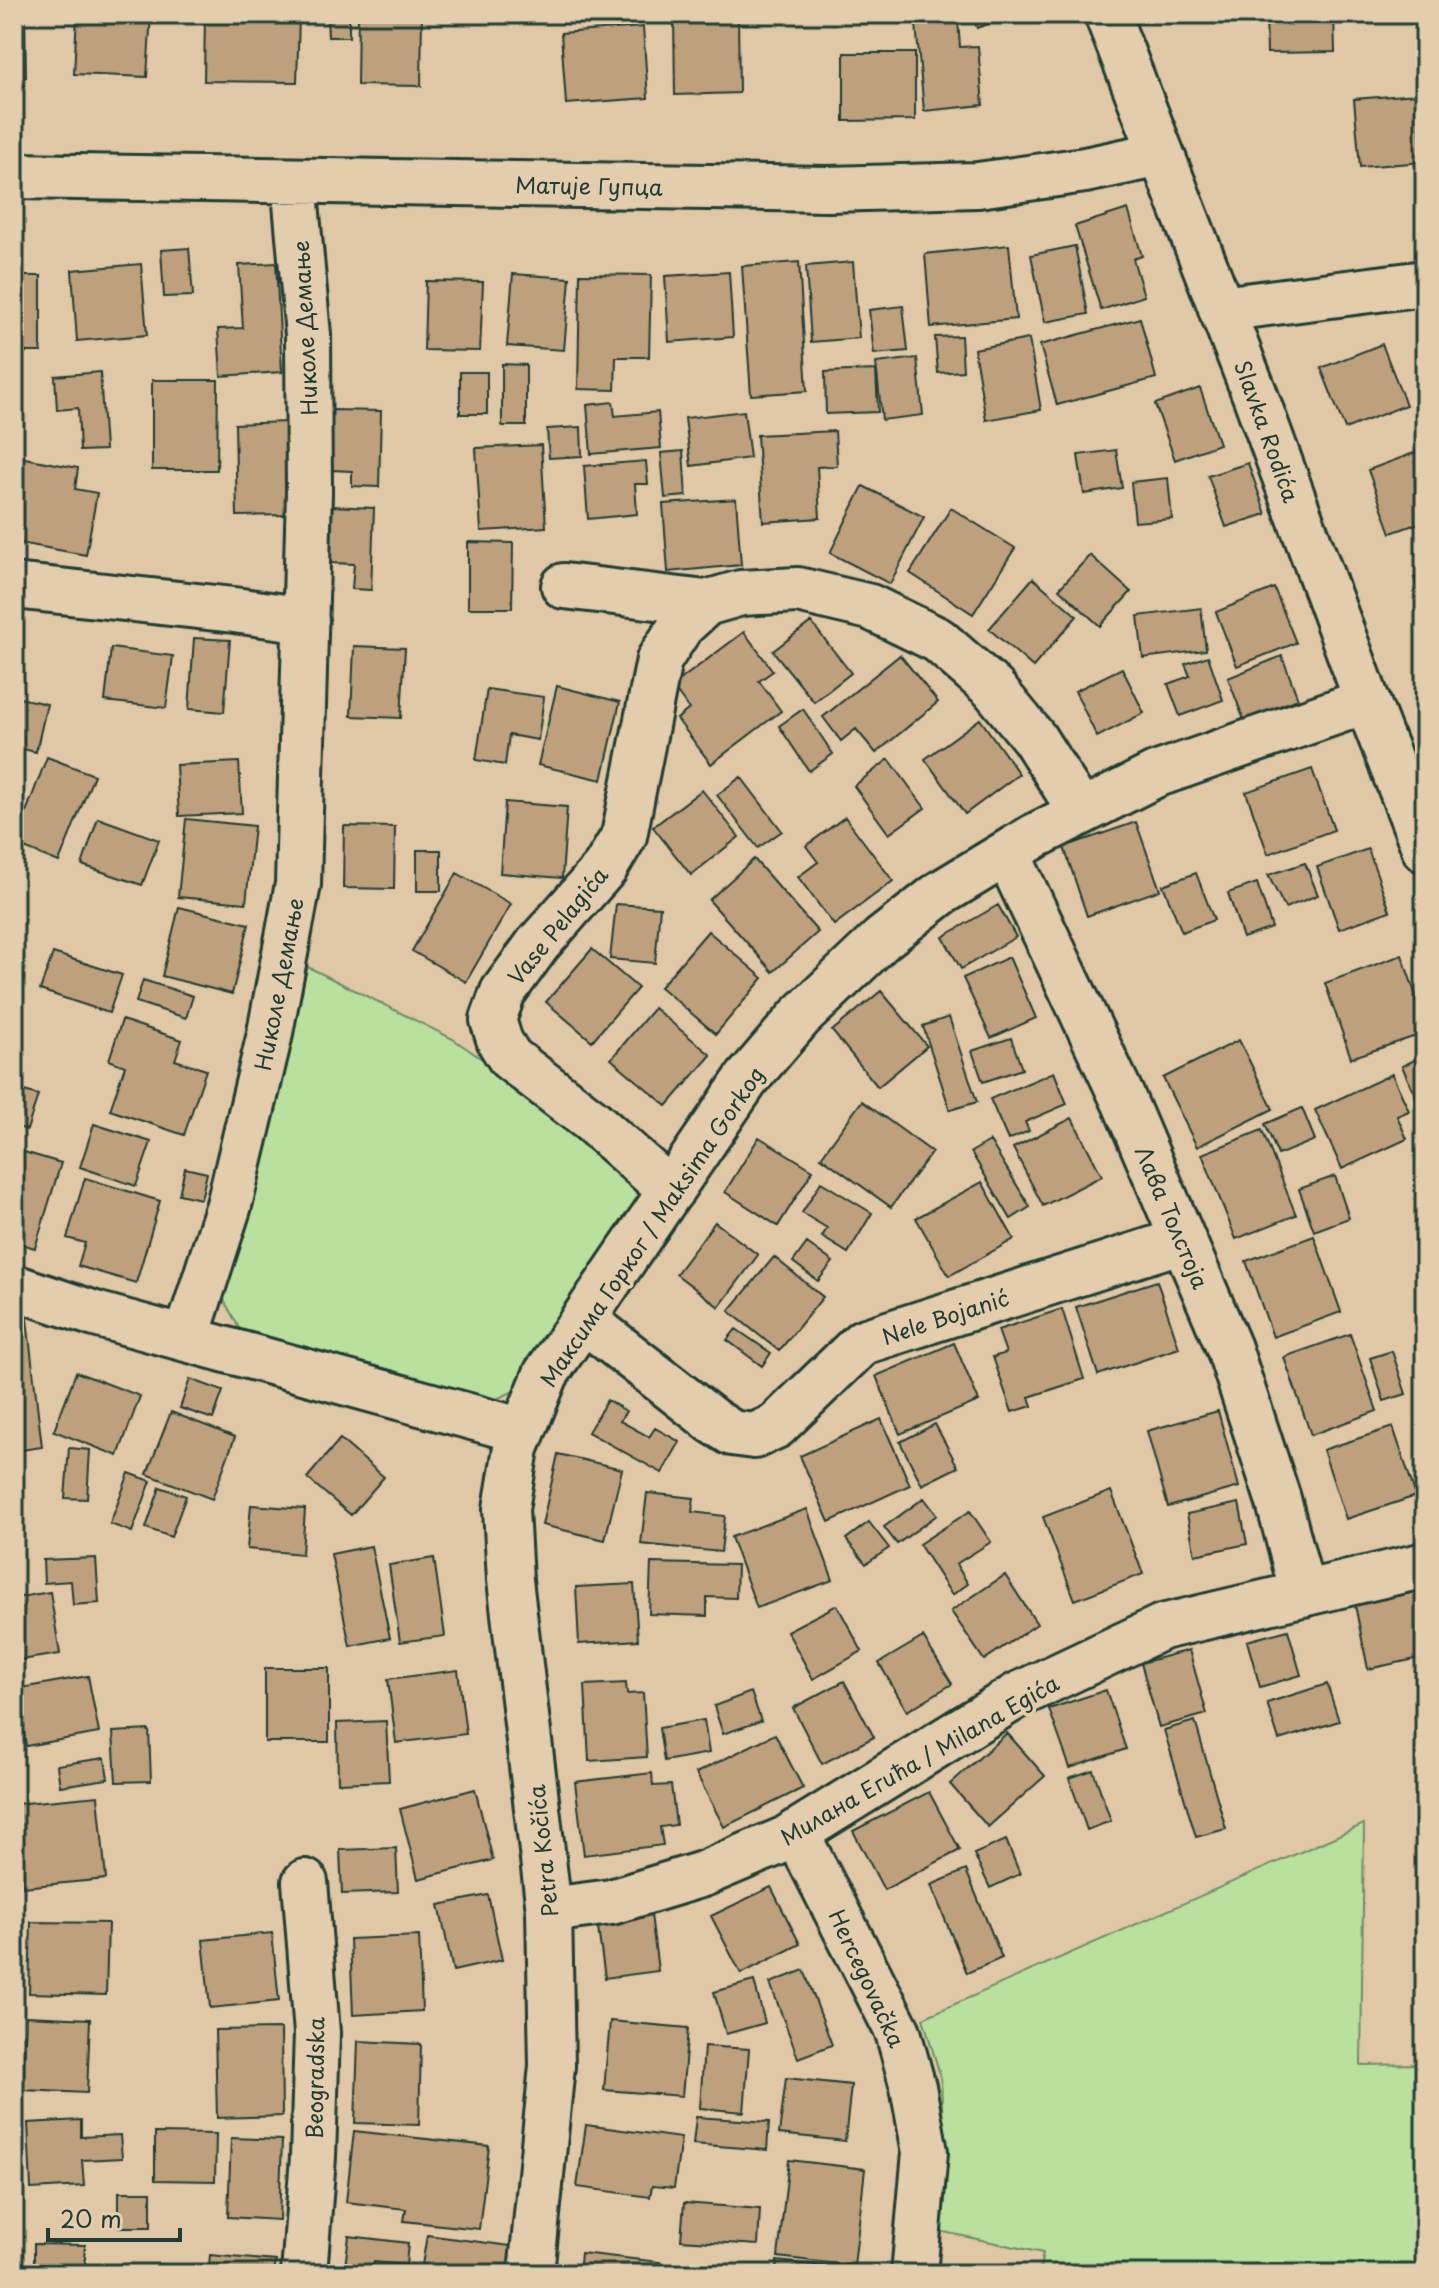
<svg xmlns="http://www.w3.org/2000/svg" width="1439" height="2288" font-family="'Playpen Sans',sans-serif">
  <rect width="100%" height="100%" fill="#e0c7a5"/>
  <filter id="ink" filterUnits="userSpaceOnUse"><feTurbulence type="fractalNoise" baseFrequency=".0125" numOctaves="2"/><feDisplacementMap in="SourceGraphic" scale="16" xChannelSelector="R" yChannelSelector="G"/><feConvolveMatrix kernelMatrix="1 2 1 2 8 2 1 2 1" color-interpolation-filters="sRGB"/></filter>
  <g filter="url(#ink)">
    <path fill="#b9e09c" stroke="#6c8e68" stroke-width="2" d="M308,967L453,1039L559,1112L645,1196L523,1387L465,1413L240,1330L215,1283Z
      M1364,1824L1361,2065L1425,2064V2274H1039L1043,2253L939,2231L944,2159L941,2078L923,2018Z"/>
    <path fill="#bfa07d" stroke="#1f3d34" stroke-width="2" d="M14,14H25L26,77H14Z
      M77,14H151L147,77L74,74Z
      M205,14L299,15L297,82L204,81Z
      M327,14H349V37H328Z
      M358,14H422L421,86L357,85Z
      M484,14H530L531,16L485,21Z
      M738,14L739,93L675,95L674,15Z
      M972,14H1015L977,28Z
      M1266,14H1334L1335,52L1267,53Z
      M958,20L960,47L978,46L983,105L924,111L916,24Z
      M643,27L648,98L566,104L561,33Z
      M844,53H915V120L844,121Z
      M1417,94L1423,162L1360,167L1354,99Z
      M1128,209L1142,256L1133,259L1144,296L1101,310L1075,226Z
      M1009,245L1016,319L931,327L925,254Z
      M1075,246L1088,314L1045,322L1031,255Z
      M189,248L193,296L164,297L161,250Z
      M799,262L807,391L751,395L742,266Z
      M853,262L859,338L811,342L806,266Z
      M276,263L282,372L221,376L218,329L243,328L239,265Z
      M141,264L147,335L77,341L72,270Z
      M729,272L733,337L669,342L665,276Z
      M513,274L570,278L564,350L507,346Z
      M580,274L651,275L649,357H616L615,390L578,389Z
      M14,276H41V352H14Z
      M426,281L483,282L480,351L424,350Z
      M903,306L908,351L874,354L869,310Z
      M1140,318L1156,378L1057,405L1040,345Z
      M1416,334H1425V367L1416,368Z
      M961,336L963,371L938,373L935,337Z
      M1029,339L1041,410L986,420L974,349Z
      M1382,344L1406,405L1345,429L1321,368Z
      M917,358L923,415L882,420L876,363Z
      M502,364L526,365V426H502Z
      M876,370L878,412L826,414L825,372Z
      M100,372L105,450L80,451L78,408L57,410L55,376Z
      M460,372H487V414H460Z
      M152,380H218L217,470H152Z
      M1200,388L1219,444L1175,460L1155,404Z
      M613,402L615,416L658,412L661,448L591,454L587,405Z
      M332,410L381,411L379,487L352,486V471L331,470Z
      M744,411L750,458L691,466L685,418Z
      M286,422L289,515L237,516L235,424Z
      M581,427L582,456L549,458L547,429Z
      M835,431L837,466L817,467L820,518L763,522L757,435Z
      M541,445L546,527L481,531L476,448Z
      M1425,449V521L1391,533L1368,470Z
      M1116,450L1122,488L1084,494L1078,455Z
      M683,451L686,496L665,498L661,453Z
      M14,456L78,468L75,489L97,493L86,555L14,542Z
      M646,461L648,484H635L637,514L588,519L584,466Z
      M1248,463L1266,514L1226,527L1208,476Z
      M1168,478L1172,519L1135,522L1131,482Z
      M863,486L924,517L890,584L830,553Z
      M736,499L741,565L668,572L663,504Z
      M331,506L374,508L371,590L352,589L354,564L330,563Z
      M951,508L1015,548L973,614L910,573Z
      M468,542L513,543L512,608H468Z
      M1090,555L1131,592L1100,626L1059,589Z
      M1425,575V609L1414,578Z
      M1033,578L1077,616L1033,667L989,629Z
      M1274,588L1296,643L1237,666L1216,612Z
      M1201,608L1206,650L1143,658L1138,616Z
      M811,622L851,673L814,702L773,651Z
      M744,632L773,671L759,681L781,711L711,764L677,719L689,709L672,686Z
      M194,638L230,640L224,712L189,709Z
      M354,646L405,648L401,718L351,716Z
      M111,648L173,656L166,708L105,701Z
      M900,655L938,702L876,753L856,729L841,741L823,717Z
      M1208,656L1223,700L1180,716L1168,684L1190,676L1185,664Z
      M1282,656L1298,699L1244,720L1228,678Z
      M1122,668L1144,713L1097,737L1075,691Z
      M557,686L620,702L602,780L538,765Z
      M487,689L544,697L538,740L509,735L505,765L476,760Z
      M15,697L47,704L36,752L14,747Z
      M803,709L833,754L809,771L779,726Z
      M980,719L1019,774L965,814L925,759Z
      M47,757L94,775L59,862L14,844Z
      M889,759L925,808L889,834L854,786Z
      M239,762L242,813L179,816L176,765Z
      M1312,769L1334,830L1268,854L1246,792Z
      M741,777L782,831L758,848L717,795Z
      M702,790L739,837L691,875L653,827Z
      M505,802L567,807L562,878L500,873Z
      M845,817L893,881L834,925L798,877L818,862L806,846Z
      M98,818L159,840L142,885L82,865Z
      M186,819L254,826L246,903L178,897Z
      M1136,822L1160,890L1087,916L1064,847Z
      M344,826L395,827L394,889L343,888Z
      M1368,849L1390,911L1339,929L1317,867Z
      M417,850H441V891H417Z
      M754,859L818,932L773,972L709,900Z
      M1305,863L1318,895L1285,908L1268,875Z
      M457,873L511,904L466,982L412,951Z
      M1196,873L1214,920L1182,932L1163,885Z
      M1257,883L1272,928L1243,938L1228,893Z
      M616,904L660,907L655,963L610,959Z
      M998,905L1016,937L961,969L943,937Z
      M179,907L249,924L232,994L162,976Z
      M708,931L763,978L716,1034L660,987Z
      M592,949L638,988L592,1041L546,1002Z
      M53,953L122,975L109,1013L40,990Z
      M1402,955L1425,1022V1033L1351,1058L1325,983Z
      M1009,957L1036,1018L991,1038L963,978Z
      M143,980L193,996L186,1018L136,1002Z
      M881,991L927,1046L878,1087L832,1031Z
      M654,1008L711,1055L667,1106L611,1059Z
      M949,1017L977,1102L950,1110L923,1026Z
      M122,1020L182,1040L175,1060L206,1070L184,1135L110,1110L125,1066L109,1060Z
      M1011,1038L1022,1069L983,1082L972,1051Z
      M1239,1040L1273,1109L1197,1147L1163,1078Z
      M1425,1055V1118L1402,1066Z
      M1054,1072L1067,1104L1025,1122L1029,1131L1008,1140L990,1099Z
      M1392,1074L1409,1111L1397,1116L1407,1139L1342,1169L1315,1110Z
      M14,1088L38,1095L27,1130L14,1126Z
      M862,1101L932,1152L891,1207L821,1157Z
      M1302,1108L1315,1140L1278,1155L1265,1124Z
      M1072,1118L1102,1176L1043,1206L1013,1148Z
      M94,1124L151,1142L136,1186L80,1167Z
      M1262,1130L1296,1215L1236,1239L1202,1154Z
      M759,1137L813,1170L778,1226L725,1192Z
      M990,1141L1030,1207L1011,1219L971,1152Z
      M14,1149L61,1163L35,1248L14,1242Z
      M185,1168L207,1173L201,1199L179,1194Z
      M1335,1176L1349,1218L1314,1231L1299,1189Z
      M85,1178L160,1201L136,1283L78,1266L85,1243L67,1238Z
      M821,1182L872,1213L848,1253L822,1237L827,1228L802,1213Z
      M982,1182L1014,1239L949,1276L916,1218Z
      M715,1222L758,1255L719,1307L676,1274Z
      M1314,1236L1341,1312L1273,1337L1246,1261Z
      M807,1243L833,1262L818,1281L793,1262Z
      M774,1257L823,1297L779,1351L729,1311Z
      M1157,1281L1179,1348L1098,1375L1076,1307Z
      M1062,1309L1084,1379L1029,1397L1032,1406L1012,1412L993,1357L1006,1353L998,1330Z
      M27,1319L42,1447L14,1451V1321Z
      M736,1329L771,1353L762,1366L727,1340Z
      M1350,1334L1377,1411L1311,1435L1284,1357Z
      M954,1343L979,1401L900,1434L876,1376Z
      M1392,1351L1406,1394L1384,1401L1370,1358Z
      M76,1372L140,1396L118,1456L54,1431Z
      M190,1379L223,1391L213,1419L180,1408Z
      M607,1400L626,1411L620,1421L649,1437L655,1428L680,1442L662,1473L588,1432Z
      M1218,1411L1239,1487L1168,1507L1147,1431Z
      M171,1412L235,1437L212,1499L147,1474Z
      M881,1419L910,1485L829,1522L800,1456Z
      M935,1424L958,1467L922,1485L900,1442Z
      M1393,1427L1416,1496L1346,1519L1323,1450Z
      M340,1439L384,1477L351,1515L307,1478Z
      M69,1448L90,1450L87,1499L65,1498Z
      M558,1454L622,1469L605,1540L542,1525Z
      M129,1473L151,1481L132,1532L110,1524Z
      M160,1487L186,1496L171,1537L146,1528Z
      M1111,1491L1143,1574L1075,1600L1043,1517Z
      M647,1493L694,1498L692,1512L725,1516L721,1552L641,1544Z
      M924,1498L937,1515L897,1544L884,1527Z
      M1239,1503L1247,1544L1195,1555L1187,1514Z
      M251,1505L305,1509L302,1554L247,1549Z
      M807,1509L833,1580L757,1608L731,1537Z
      M970,1511L991,1542L956,1564L968,1584L952,1595L919,1544Z
      M869,1522L889,1548L866,1564L846,1539Z
      M371,1546L390,1638L350,1646L331,1554Z
      M96,1558L99,1603L73,1605L71,1581L44,1583L43,1560Z
      M434,1558L445,1636L400,1642L389,1565Z
      M651,1563L737,1565L736,1598L707,1597V1616L649,1614Z
      M1005,1575L1037,1624L984,1660L951,1611Z
      M634,1584L638,1640L579,1644L576,1587Z
      M1425,1590V1657L1368,1669L1355,1605Z
      M50,1592L60,1654L14,1661V1598Z
      M837,1605L862,1651L813,1679L787,1631Z
      M1288,1630L1301,1675L1260,1687L1247,1641Z
      M923,1637L952,1684L907,1711L879,1663Z
      M1189,1650L1207,1714L1159,1727L1141,1663Z
      M265,1668H329V1742H265Z
      M458,1670L466,1734L396,1743L388,1679Z
      M88,1676L99,1733L26,1746L16,1689Z
      M844,1681L874,1737L822,1764L793,1708Z
      M626,1683L627,1694L643,1693L647,1757L589,1761L585,1685Z
      M1327,1684L1339,1721L1279,1740L1267,1703Z
      M1106,1690L1126,1749L1070,1768L1049,1709Z
      M751,1692L761,1721L723,1734L714,1706Z
      M704,1720L709,1753L664,1761L659,1728Z
      M386,1721L389,1781L338,1783L337,1723Z
      M1195,1721L1226,1829L1196,1837L1164,1730Z
      M149,1730L151,1781L116,1782L113,1732Z
      M1007,1733L1045,1776L988,1827L950,1784Z
      M775,1734L803,1788L724,1827L696,1773Z
      M105,1758L108,1779L60,1786L57,1765Z
      M1093,1770L1111,1821L1087,1830L1069,1778Z
      M652,1773L653,1786L671,1785L676,1825L660,1827L663,1845L584,1855L575,1782Z
      M475,1789L493,1860L418,1879L400,1809Z
      M929,1792L960,1850L884,1890L853,1831Z
      M98,1796L106,1879L23,1887L15,1804Z
      M1006,1840L1020,1874L990,1888L974,1854Z
      M396,1848L398,1892L342,1894L340,1850Z
      M966,1870L1002,1958L967,1973L931,1885Z
      M771,1887L800,1944L741,1974L711,1916Z
      M488,1895L502,1960L453,1971L439,1905Z
      M651,1914L658,1971L605,1978L597,1921Z
      M31,1922L108,1923L106,1995L29,1993Z
      M272,1933L279,2001L210,2008L203,1940Z
      M419,1936L422,2011L353,2015L350,1939Z
      M804,1970L832,2045L798,2058L770,1983Z
      M754,1981L765,2023L726,2034L714,1992Z
      M26,2016L90,2019L87,2093L23,2090Z
      M610,2021L688,2028L682,2096L604,2090Z
      M281,2029L282,2116L217,2118L215,2030Z
      M358,2041L421,2044L419,2125L355,2123Z
      M704,2046L749,2049L744,2112L700,2108Z
      M786,2078L851,2085L845,2141L779,2134Z
      M696,2117L769,2122L767,2150L693,2144Z
      M81,2120V2137L120,2135L122,2158L82,2160L84,2186L31,2189L28,2123Z
      M586,2125L681,2138L674,2188L652,2186L650,2197L577,2187Z
      M354,2131L489,2146L479,2229L404,2221L406,2209L346,2202Z
      M155,2133L216,2134L215,2181L155,2180Z
      M231,2138L282,2140L279,2220L228,2217Z
      M789,2160L865,2169L854,2266L778,2257Z
      M119,2192H151V2227H119Z
      M684,2203L760,2209L758,2245L681,2240Z
      M427,2235L511,2246L508,2274L421,2271Z
      M349,2236L408,2243L406,2265L374,2262L373,2274H344Z
      M34,2244L85,2245V2274H34Z
      M581,2253L660,2262L658,2274H579Z
      M210,2255L276,2261L274,2274H208Z
      M777,2261L843,2268L842,2274H776Z
      M115,2269L160,2271V2274H115Z"/>
    <g fill="none" stroke-linecap="round" stroke-linejoin="round">
      <g stroke="#1f3d34" stroke-width="50">
        <path id="street" d="M14,176L828,189L978,185L1085,170L1161,154
          M1221,309L1425,283
          M14,586L234,610L306,620
          M564,586L706,603
          M1007,853L1124,1101L1229,1348L1278,1499L1303,1594
          M671,1191L592,1121L510,1058L500,1042L493,1020L503,992L538,944L605,868L624,836L659,660L681,626L706,603L741,593L798,590L870,607L938,640L993,688L1034,738L1081,812
          M14,1287L95,1314L523,1431
          M583,1319L713,1421L732,1433L754,1436L776,1426L863,1342L1183,1240
          M186,1339L229,1205L269,1038L298,884L309,492L308,335L294,181
          M796,1832L898,2032L913,2087L925,2152L914,2274
          M549,1910L611,1902L703,1874L786,1839L1018,1695L1162,1627L1425,1565
          M304,2274L313,2157L317,2033L305,1882
          M531,2274L552,2066L549,1910L510,1580L506,1509L516,1448L546,1374L746,1080L800,1017L882,939L941,893L1035,836L1155,775L1367,701"/>
      </g>
      <g stroke="#1f3d34" stroke-width="50">
        <path id="primary" d="M1107,14L1255,395L1370,709L1425,850"/>
      </g>
      <use href="#street" stroke="#e3cdad" stroke-width="44"/>
      <use href="#primary" stroke="#e3cdad" stroke-width="44"/>
    </g>
  </g>
  <g text-anchor="middle" dominant-baseline="central" stroke-width="7" stroke-linejoin="round" paint-order="stroke">
    <g font-size="22" fill="#1f3d34" stroke="#e3cdad">
      <text transform="translate(589 185) rotate(1)">Матије Гупца</text>
      <text transform="translate(304 328) rotate(-93)">Николе Демање</text>
      <text transform="translate(1268 431) rotate(70)">Slavka Rodića</text>
      <text transform="translate(557 925) rotate(-51)">Vase Pelagića</text>
      <text transform="translate(278 984) rotate(-79)">Николе Демање</text>
      <text transform="translate(1173 1217) rotate(67)">Лава Толстоја</text>
      <text transform="translate(651 1226) rotate(-56)">Максима Горког / Maksima Gorkog</text>
      <text transform="translate(945 1316) rotate(-18)">Nele Bojanić</text>
      <text transform="translate(919 1759) rotate(-30)">Милана Егића / Milana Egića</text>
      <text transform="translate(542 1851) rotate(-96)">Petra Kočića</text>
      <text transform="translate(868 1978) rotate(65)">Hercegovačka</text>
      <text transform="translate(314 2078) rotate(-89)">Beogradska</text>
    </g>
  </g>
  <rect width="1439" height="2288" fill="none" stroke="#e3cdad" stroke-width="48"/>
  <rect x="24" y="24" width="1391" height="2240" fill="none" stroke="#1f3d34" stroke-width="3" filter="url(#ink)"/>
  <path d="M48 2228v12h132v-12" fill="none" stroke="#1f3d34" stroke-width="4"/>
  <text x="60" y="2228" font-size="24" fill="#1f3d34" stroke="#e3cdad" stroke-width="6" paint-order="stroke">20 m</text>
</svg>
